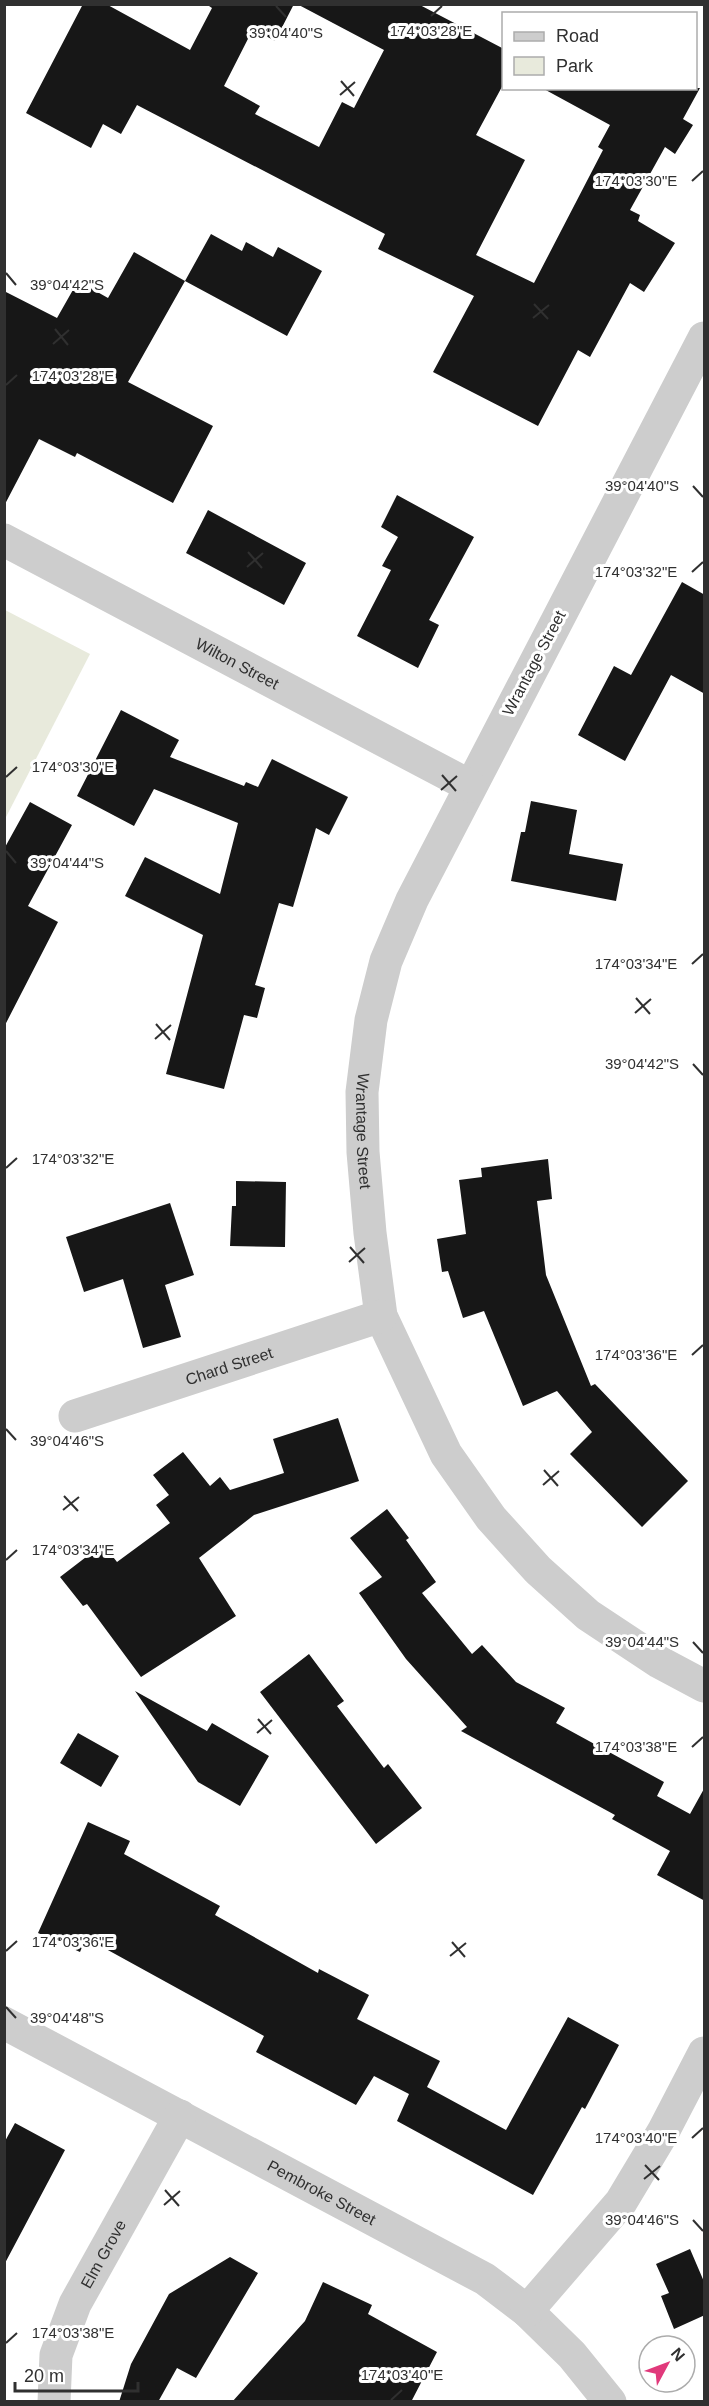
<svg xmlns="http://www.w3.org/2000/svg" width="709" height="2406" font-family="Arial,sans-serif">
  <rect width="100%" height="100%" fill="#fff"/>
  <path fill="#e8eadc" d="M5,610L90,654L5,819Z"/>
  <path fill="#171717" d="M83,4H106L190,50L212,8L206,4H294L275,41L253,29L224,86L260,106L255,114L319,147L342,102L354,108L384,50L297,4H418L504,49V83L476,135L525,160L476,255L534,283L603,150L598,147L610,125L542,88H700L683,119L693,125L675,154L665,147L630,210L640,215L638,221L675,243L644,292L630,283L590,357L578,350L538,426L433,372L474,296L378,249L385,234L137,105L121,134L103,124L91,148L26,113Z
    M211,234L242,251L246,242L273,257L278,247L322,271L287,336L185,281L128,382L213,426L173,503L77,453L75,457L39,439L4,506V291L57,318L78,281L108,298L134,252L185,281Z
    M397,495L474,537L429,620L439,625L418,668L357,636L391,570L382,566L398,537L381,527Z
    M208,510L306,563L284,605L186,553Z
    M682,582L705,595V694L671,675L625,761L578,735L614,666L631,675Z
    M121,710L179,740L170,757L244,786L246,782L258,787L272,759L348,797L329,835L316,828L293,907L279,903L255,985L265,988L257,1018L244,1015L224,1089L166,1074L203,935L125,896L145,857L220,894L238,823L154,789L134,826L77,796Z
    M531,801L577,810L569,854L623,864L616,901L511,881L521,832H525Z
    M30,802L72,825L28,906L58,922L4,1027V849Z
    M548,1159L552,1199L537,1201L546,1275L591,1386L595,1384L688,1481L642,1527L570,1454L592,1432L557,1391L523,1406L484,1311L463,1318L448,1271L442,1272L437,1239L466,1234L459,1180L482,1177L481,1168Z
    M236,1181L286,1182L285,1247L230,1246L232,1206H236Z
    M170,1203L194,1275L165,1285L181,1337L143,1348L123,1279L84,1292L66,1237Z
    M338,1418L359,1481L254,1515L199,1558L236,1616L141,1677L87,1604L83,1606L60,1577L103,1544L117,1562L170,1523L156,1505L169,1495L153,1475L183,1452L210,1486L220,1477L230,1490L284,1473L273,1439Z
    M387,1509L409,1538L406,1540L436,1582L422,1593L472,1654L482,1645L516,1682L565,1708L556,1723L664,1782L657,1796L690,1814L705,1787V1901L657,1875L670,1851L612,1819L615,1815L461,1731L467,1727L406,1659L359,1593L382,1577L350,1538Z
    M309,1654L344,1701L337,1706L384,1768L388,1764L422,1808L376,1844L260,1692Z
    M135,1691L207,1731L212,1723L269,1756L240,1806L198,1782Z
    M78,1733L119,1756L101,1787L60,1763Z
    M88,1822L130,1841L124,1854L220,1906L215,1915L318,1973L319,1969L369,1995L357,2019L440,2061L427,2087L506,2130L568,2017L619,2045L585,2109L582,2107L533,2195L397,2121L409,2094L374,2076L356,2105L256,2052L264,2036L86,1938L80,1952L38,1933Z
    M15,2123L65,2150L4,2265V2143Z
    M690,2249L705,2284V2315L674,2329L661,2296L669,2293L656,2264Z
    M230,2257L258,2273L196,2378L177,2368L158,2402H119L131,2364L169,2294Z
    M323,2282L372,2305L368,2314L437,2352L411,2402H232L305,2321Z"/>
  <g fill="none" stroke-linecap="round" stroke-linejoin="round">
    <g stroke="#cdcdcd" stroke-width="33">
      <path id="s1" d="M704,338L412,900L386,961L371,1020L362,1092L363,1152L370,1233L381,1316L446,1454L491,1518L538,1570L588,1615L659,1662L704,1686"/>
      <path id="s2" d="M4,540L470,786"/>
      <path id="s3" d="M75,1416L381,1316"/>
      <path id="s4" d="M4,2023L485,2279L527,2311L572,2355L610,2402"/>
      <path d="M527,2311L621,2202L663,2132L704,2053"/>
      <path id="s5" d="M54,2402L56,2355L75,2304L180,2116"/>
    </g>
  </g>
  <path fill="none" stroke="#303030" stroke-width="2" d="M276,6L286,17M431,16L442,6M341,81L354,96M340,95L355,82M692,181L703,171M6,273L16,285M534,304L548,319M533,318L549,305M55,329L68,345M53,344L69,330M6,385L17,375M693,486L703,497M248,552L262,568M247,567L263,553M692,572L703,562M442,775L456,791M6,777L17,767M441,790L457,776M6,851L16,863M692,964L703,954M636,998L650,1014M635,1013L651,999M156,1024L170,1040M155,1039L171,1025M693,1064L703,1075M6,1168L17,1158M350,1247L364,1263M349,1262L365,1248M692,1355L703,1345M6,1429L16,1440M544,1470L558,1486M543,1485L559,1471M64,1496L78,1511M63,1510L79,1497M6,1560L17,1550M693,1642L703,1653M258,1719L271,1734M257,1733L272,1720M692,1747L703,1737M452,1942L465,1957M6,1951L17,1941M450,1956L466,1943M6,2007L16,2018M692,2138L703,2128M645,2165L659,2180M644,2179L660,2166M165,2190L179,2206M164,2205L180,2191M693,2220L703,2231M6,2343L17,2333M391,2400L402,2390"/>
  <g text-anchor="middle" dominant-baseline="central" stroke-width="6" stroke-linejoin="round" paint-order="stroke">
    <g font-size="16" fill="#303030" stroke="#fff">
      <text stroke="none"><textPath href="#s2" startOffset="264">Wilton Street</textPath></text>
      <text transform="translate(534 663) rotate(-62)">Wrantage Street</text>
      <text stroke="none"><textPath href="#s1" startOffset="872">Wrantage Street</textPath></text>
      <text stroke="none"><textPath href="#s3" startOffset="162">Chard Street</textPath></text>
      <text stroke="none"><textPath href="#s4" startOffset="360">Pembroke Street</textPath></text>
      <text stroke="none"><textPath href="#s5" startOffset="159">Elm Grove</textPath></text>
    </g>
  </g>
  <g font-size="15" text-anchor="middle" fill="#303030" stroke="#fff" stroke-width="6" stroke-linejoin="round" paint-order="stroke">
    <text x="431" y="36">174°03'28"E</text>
    <text x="286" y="38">39°04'40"S</text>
    <text x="636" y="186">174°03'30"E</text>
    <text x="67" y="290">39°04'42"S</text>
    <text x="73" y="381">174°03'28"E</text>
    <text x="642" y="491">39°04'40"S</text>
    <text x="636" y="577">174°03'32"E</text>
    <text x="73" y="772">174°03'30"E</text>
    <text x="67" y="868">39°04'44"S</text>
    <text x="636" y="969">174°03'34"E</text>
    <text x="642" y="1069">39°04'42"S</text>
    <text x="73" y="1164">174°03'32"E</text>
    <text x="636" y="1360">174°03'36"E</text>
    <text x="67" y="1446">39°04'46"S</text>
    <text x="73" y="1555">174°03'34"E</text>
    <text x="642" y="1647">39°04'44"S</text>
    <text x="636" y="1752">174°03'38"E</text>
    <text x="73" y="1947">174°03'36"E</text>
    <text x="67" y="2023">39°04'48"S</text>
    <text x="636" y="2143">174°03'40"E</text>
    <text x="642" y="2225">39°04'46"S</text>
    <text x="73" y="2338">174°03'38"E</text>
    <text x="402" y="2380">174°03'40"E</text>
  </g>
  <rect width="709" height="2406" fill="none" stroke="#303030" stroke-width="12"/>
  <rect x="502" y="12" width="195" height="78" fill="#ffffff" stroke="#acacac" stroke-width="1.5"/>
  <rect x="514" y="32" width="30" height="9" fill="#cdcdcd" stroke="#acacac" stroke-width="1.5"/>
  <text x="556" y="42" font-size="18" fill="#303030">Road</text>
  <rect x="514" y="57" width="30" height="18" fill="#e8eadc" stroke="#acacac" stroke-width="1.5"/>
  <text x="556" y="72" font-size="18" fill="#303030">Park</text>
  <g transform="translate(667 2364) rotate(49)"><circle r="28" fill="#ffffff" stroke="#acacac" stroke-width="1.5"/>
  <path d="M0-4.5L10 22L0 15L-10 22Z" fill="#e1397b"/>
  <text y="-9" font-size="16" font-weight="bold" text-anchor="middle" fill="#303030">N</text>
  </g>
  <path d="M15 2382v9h123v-9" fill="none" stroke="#303030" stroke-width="3"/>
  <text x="24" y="2382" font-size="18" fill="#303030" stroke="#ffffff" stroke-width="4.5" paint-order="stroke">20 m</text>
</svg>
